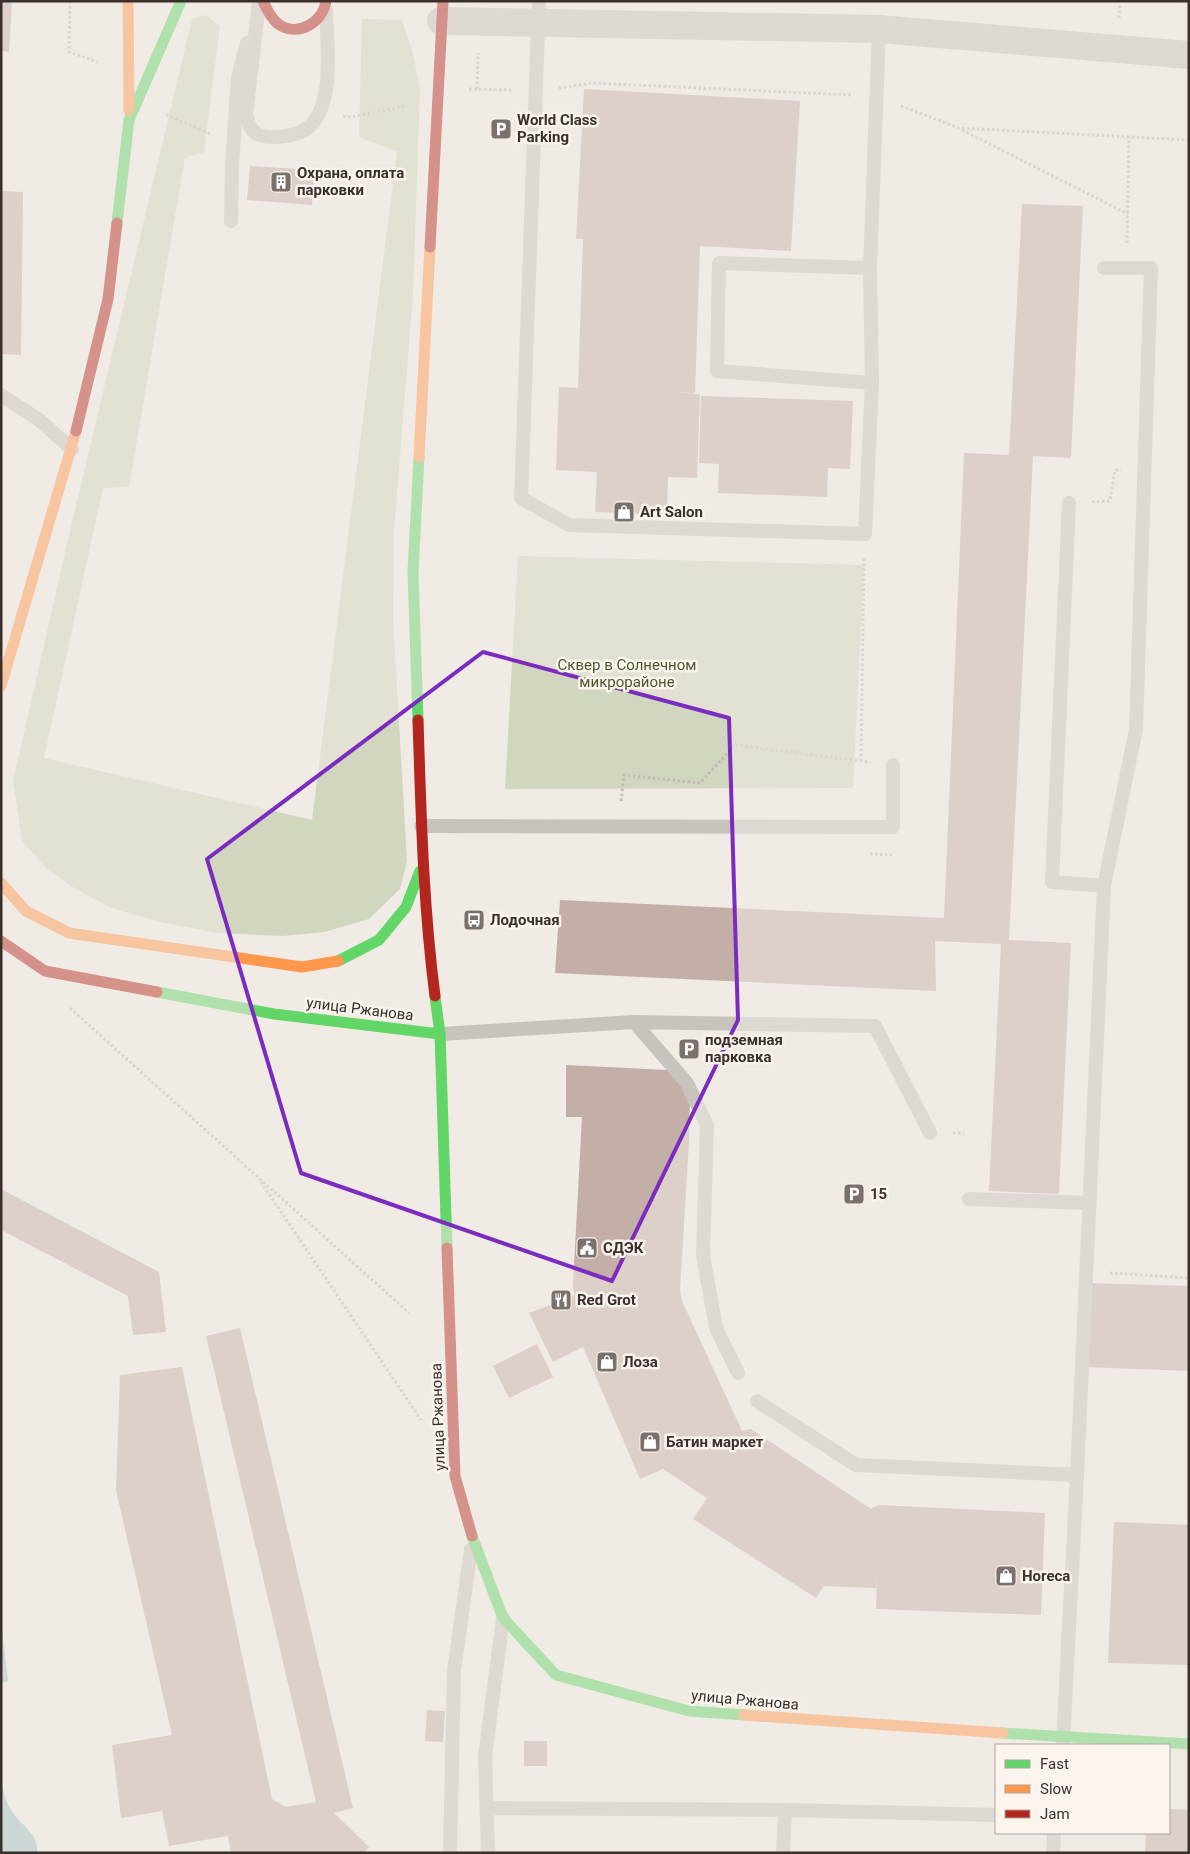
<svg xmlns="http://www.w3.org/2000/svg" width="1190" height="1854" font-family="Roboto,sans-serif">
  <rect width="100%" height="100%" fill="#f0ebe5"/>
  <path fill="#d1d6bf" d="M206,15L220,26L204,152L185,158L129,487L103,488L44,758L312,820L397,152L359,137L362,19L402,20L413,53L420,90L413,294L394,531L393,619L407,861L400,889L369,919L324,932L283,936L218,933L160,922L112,908L77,890L47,869L22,841L13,781L73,518L192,19Z
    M518,556L864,565L853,788L505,789Z"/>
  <path fill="#a1c2c1" d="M1,1622L8,1681L1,1684Z
    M1,1775C2,1789 5,1802 13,1813C23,1827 39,1834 37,1853H1Z"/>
  <path fill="#c3afa7" d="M1,1H12L9,52L1,51Z
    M584,89L800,101L791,251L700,246L695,393L671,392L700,394L697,478L668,477L667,515L595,512L597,472L556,470L559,387L578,388L583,239H576Z
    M250,166L314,170L312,205L247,200Z
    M1,191L23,192L21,355L1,354Z
    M1022,204L1083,206L1071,458L1033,456L1009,940L1071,943L1059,1194L989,1191L1001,944L935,941L936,991L555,973L560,900L944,918L964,453L1009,455Z
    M701,396L853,401L850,469L828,468L827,497L718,493L719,464L699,463Z
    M566,1065L667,1070L690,1096L689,1142L680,1290L682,1301L742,1431L751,1429L871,1509L879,1505L1045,1513L1041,1615L876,1609L877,1575L876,1588L824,1586L816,1598L693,1519L707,1498L663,1469L640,1479L583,1347L553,1362L529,1313L574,1296L573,1284L582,1117H566Z
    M1,1189L159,1272L166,1332L133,1335L128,1296L1,1230Z
    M1088,1283L1189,1286V1371L1086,1367Z
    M240,1328L353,1808L334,1813L369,1847L364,1853H231L228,1836L169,1846L162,1811L121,1818L112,1745L172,1735L116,1490L120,1375L182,1367L272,1799L286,1807L316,1802L206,1336Z
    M537,1344L553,1377L509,1398L493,1366Z
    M1114,1522L1189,1525V1665L1108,1663Z
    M427,1710L445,1711L443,1742L425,1741Z
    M524,1741H547V1766H524Z
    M1169,1809L1189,1810V1853H1145L1146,1833H1169Z"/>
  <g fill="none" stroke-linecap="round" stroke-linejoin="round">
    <path stroke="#c2bbb6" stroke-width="3" stroke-dasharray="2.5 2.5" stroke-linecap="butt" d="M70,1L69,52L98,62
      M1177,1L1189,2
      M1119,18L1120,1
      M559,88L591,83L852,95
      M469,89L513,90
      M477,89L478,53
      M901,106L959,128L1189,140
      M166,115L211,134
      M343,116L352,117L406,106
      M962,130L1128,214
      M1127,243L1129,137
      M1092,502L1110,501L1115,470H1121
      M861,761L864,557
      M621,801L624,775L700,783L735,745L870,762
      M870,854L892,855
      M70,1008L409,1313
      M953,1133H964
      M261,1182L421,1420
      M1110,1273L1189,1278
      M1,1664L5,1663"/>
    <path stroke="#c9c3be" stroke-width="14" d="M539,1L521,498L569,525L865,534L872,383L717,371L719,263L870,268L879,29
      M259,2L246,115C250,131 255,137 272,137C284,137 299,135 309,127C335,104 327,43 326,11
      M231,221L232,165L238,78L247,43
      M870,268L872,383
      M1,395L38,419L72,449
      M1069,503L1052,882L1104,886
      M421,826L893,827V765
      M634,1022L875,1026L930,1133
      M440,1034L634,1022L687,1083L707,1125L703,1255L716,1328L738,1373
      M969,1199L1089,1203
      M757,1401L856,1465L1077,1475
      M1063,1742L1077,1475L1104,886L1136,729L1151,268H1104
      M487,1808L785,1810L996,1815
      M450,1853L454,1671L471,1549
      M488,1853L485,1757L503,1618
      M783,1853L785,1810
      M1053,1853L1054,1833"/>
    <path stroke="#c9c3be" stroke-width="28" d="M441,21L879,29L1189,55"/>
    <path stroke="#63d668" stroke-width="11" d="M117,223L129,120L181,1
      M418,720L413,572L419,457
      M338,961L379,940L406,907L420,871
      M157,992L274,1014L440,1034
      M435,996L440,1034L447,1248
      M472,1536L503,1618L556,1675L689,1711L744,1715
      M1003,1733L1189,1744"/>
    <path stroke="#ff974d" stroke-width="11" d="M128,1L129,110
      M419,457L430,247
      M1,686L76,431
      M1,883L26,911L69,933L302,967L338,961
      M744,1715L1003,1733"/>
    <path stroke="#b3261e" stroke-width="11" d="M263,1C267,10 271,18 278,24C298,38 323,22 326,1
      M430,247L443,1
      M76,431L108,299L117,223
      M418,720C421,812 423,904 435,996
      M1,941L45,971L157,992
      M447,1248L455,1476L472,1536"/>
  </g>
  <path d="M0 0H1190V1854H0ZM483,652L729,718L738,1020L612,1281L301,1173L207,859Z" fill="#f0ebe5" fill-opacity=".55" fill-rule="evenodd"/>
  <path fill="none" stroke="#7b2cbf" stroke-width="4" stroke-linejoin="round" d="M483,652L729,718L738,1020L612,1281L301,1173L207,859Z"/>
  <defs>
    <g id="parking-square" transform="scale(1.125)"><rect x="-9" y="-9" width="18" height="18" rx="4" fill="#7a716c" stroke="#fbf5ee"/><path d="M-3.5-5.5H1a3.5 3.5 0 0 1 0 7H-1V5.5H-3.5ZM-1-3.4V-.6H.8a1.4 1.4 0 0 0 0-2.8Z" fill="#fff"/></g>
    <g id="building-square" transform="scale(1.125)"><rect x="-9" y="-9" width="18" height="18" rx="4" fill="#7a716c" stroke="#fbf5ee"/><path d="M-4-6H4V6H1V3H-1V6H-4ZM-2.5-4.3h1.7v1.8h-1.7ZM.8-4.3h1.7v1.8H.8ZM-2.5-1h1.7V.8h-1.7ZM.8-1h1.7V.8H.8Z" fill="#fff"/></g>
    <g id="shop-square" transform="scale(1.125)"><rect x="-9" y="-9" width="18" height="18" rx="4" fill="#7a716c" stroke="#fbf5ee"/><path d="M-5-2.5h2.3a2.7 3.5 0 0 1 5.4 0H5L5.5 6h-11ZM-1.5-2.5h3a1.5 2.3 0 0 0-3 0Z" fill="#fff"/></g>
    <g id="bus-square" transform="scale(1.125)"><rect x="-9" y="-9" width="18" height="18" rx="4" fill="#7a716c" stroke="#fbf5ee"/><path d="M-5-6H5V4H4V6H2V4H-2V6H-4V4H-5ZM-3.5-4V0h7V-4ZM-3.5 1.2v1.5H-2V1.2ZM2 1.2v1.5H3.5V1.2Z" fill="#fff"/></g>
    <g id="civic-square" transform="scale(1.125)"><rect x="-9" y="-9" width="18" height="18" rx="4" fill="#7a716c" stroke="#fbf5ee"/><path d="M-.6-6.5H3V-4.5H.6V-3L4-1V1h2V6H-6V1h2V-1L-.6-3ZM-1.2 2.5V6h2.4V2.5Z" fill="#fff"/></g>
    <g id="restaurant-square" transform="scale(1.125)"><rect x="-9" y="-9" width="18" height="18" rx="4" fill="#7a716c" stroke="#fbf5ee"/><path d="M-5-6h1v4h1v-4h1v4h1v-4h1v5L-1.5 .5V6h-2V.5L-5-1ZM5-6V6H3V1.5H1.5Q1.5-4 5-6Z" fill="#fff"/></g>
  </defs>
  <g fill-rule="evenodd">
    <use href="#parking-square" x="501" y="129"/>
    <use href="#building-square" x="281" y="182"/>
    <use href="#shop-square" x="624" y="512"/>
    <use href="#bus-square" x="474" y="920"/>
    <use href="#parking-square" x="689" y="1049"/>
    <use href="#parking-square" x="854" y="1194"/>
    <use href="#civic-square" x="587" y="1248"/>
    <use href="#restaurant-square" x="561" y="1300"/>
    <use href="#shop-square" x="607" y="1362"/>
    <use href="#shop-square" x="650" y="1442"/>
    <use href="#shop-square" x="1006" y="1576"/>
  </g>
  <g text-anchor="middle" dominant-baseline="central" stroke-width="5" stroke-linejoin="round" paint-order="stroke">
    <g font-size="15" font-weight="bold" fill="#3b302b" stroke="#fbf5ee" text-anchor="start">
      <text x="517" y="120">World Class<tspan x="517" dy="17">Parking</tspan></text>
      <text x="297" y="173">Охрана, оплата<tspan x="297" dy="17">парковки</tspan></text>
      <text x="640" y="512">Art Salon</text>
      <text x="490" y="920">Лодочная</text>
      <text x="705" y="1040">подземная<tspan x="705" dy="17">парковка</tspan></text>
      <text x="870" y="1194">15</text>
      <text x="603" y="1248">СДЭК</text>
      <text x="577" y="1300">Red Grot</text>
      <text x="623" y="1362">Лоза</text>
      <text x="666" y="1442">Батин маркет</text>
      <text x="1022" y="1576">Horeca</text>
    </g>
    <g font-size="15" fill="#4a5a2e" stroke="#fbf5ee">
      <text x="627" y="665">Сквер в Солнечном<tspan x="627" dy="17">микрорайоне</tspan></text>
    </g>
    <g font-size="15" fill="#3b302b" stroke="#fbf5ee">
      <text transform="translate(360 1009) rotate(7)">улица Ржанова</text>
      <text transform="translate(438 1417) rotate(-92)">улица Ржанова</text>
      <text transform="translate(745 1700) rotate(5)">улица Ржанова</text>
    </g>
  </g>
  <rect width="1190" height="1854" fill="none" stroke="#3b302b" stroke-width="5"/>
  <rect x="995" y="1744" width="175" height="90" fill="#fbf5ee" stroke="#aea6a0"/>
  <rect x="1005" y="1760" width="25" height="8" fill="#63d668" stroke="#aea6a0"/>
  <text x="1040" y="1769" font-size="15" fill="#3b302b">Fast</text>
  <rect x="1005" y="1785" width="25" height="8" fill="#ff974d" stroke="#aea6a0"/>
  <text x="1040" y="1794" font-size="15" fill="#3b302b">Slow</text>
  <rect x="1005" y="1810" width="25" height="8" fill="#b3261e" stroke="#aea6a0"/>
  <text x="1040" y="1819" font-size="15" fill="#3b302b">Jam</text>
</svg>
